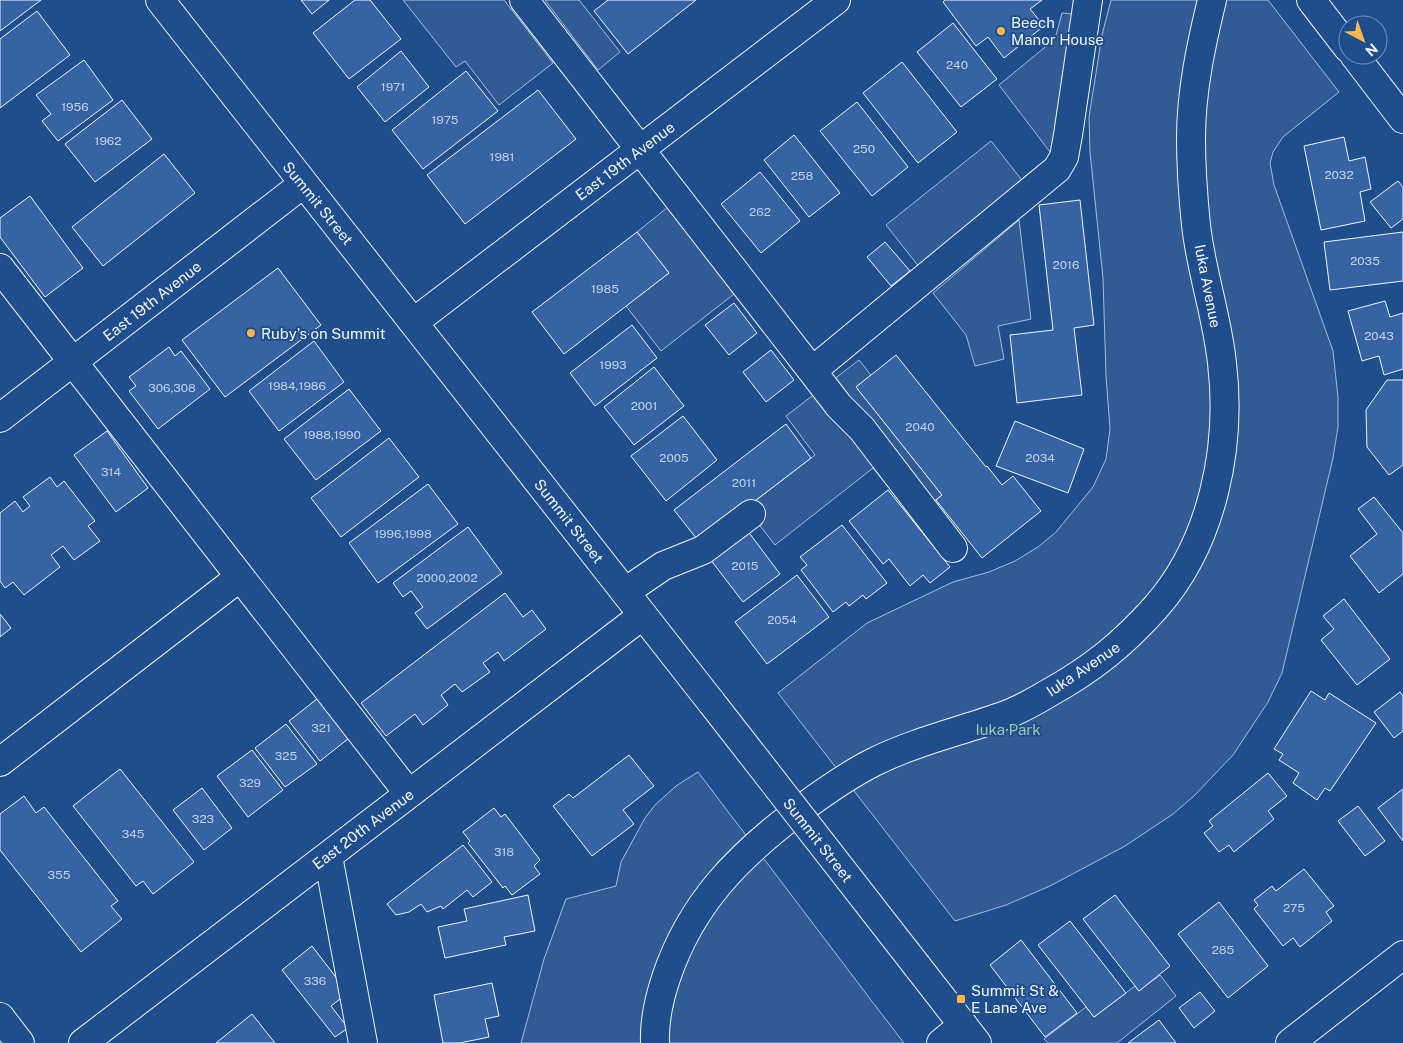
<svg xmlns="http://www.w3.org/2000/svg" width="1403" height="1043" font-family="'Public Sans',sans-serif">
  <rect width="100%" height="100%" fill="#1f4e8c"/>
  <path fill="#305b95" stroke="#a8bbd7" d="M403,0H504L553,63L499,105L465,61L456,67Z
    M545,0H579L620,52L598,70Z
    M1111,0H1268L1339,92L1283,137L1273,152L1270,163L1274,185L1333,351L1338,397V427L1333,458L1282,673L1268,702L1233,755L1194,796L1173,814L1125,846L1050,886L1006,905L955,921L778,693L867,623L953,582L989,572L1015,561L1038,547L1056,532L1093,487L1106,459L1110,429L1106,376L1103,278L1090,152L1089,117L1102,35Z
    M1062,13L1094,16L1078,146L1050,152L999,85L1055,39Z
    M991,141L1025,184L920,268L886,225Z
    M668,207L734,294L661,351L626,306L669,273L637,232Z
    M1019,220L1031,319L998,326L1004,359L975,366L966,335L933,293Z
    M859,360L871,375L856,387L942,495L913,517L873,468L775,545L746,508L815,455L786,416Z
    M698,772L874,1004L904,1043H521L544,959L566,899L616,886L621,862L645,818L655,805L676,786Z
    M1160,975L1176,996L1117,1043H1048L1044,1039L1086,1007L1094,1017L1135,986L1139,991Z"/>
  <path fill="#3563a3" stroke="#f2f6ff" d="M0,0H41L0,31Z
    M301,0H329L312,14Z
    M355,0H370L401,39L349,79L313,33Z
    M608,0H696L628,54L594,11Z
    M945,0H1042L1030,9L1044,26L1004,58L988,37L976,46L943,2Z
    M37,11L70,55L0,108V39Z
    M953,23L997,79L961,107L917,52Z
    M401,51L429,87L385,122L357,87Z
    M84,60L113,100L58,141L42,121L51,114L36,95Z
    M902,62L957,132L918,163L863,93Z
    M466,71L498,111L423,169L392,130Z
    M538,90L576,139L465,224L427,175Z
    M122,100L152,139L95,182L65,144Z
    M857,102L908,167L872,196L820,131Z
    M794,135L840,193L809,217L764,160Z
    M1344,137L1349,161L1365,157L1371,189L1360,192L1365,221L1321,230L1304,146Z
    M164,154L195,193L103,266L72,227Z
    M760,172L800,221L761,253L721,204Z
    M1398,181L1403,187V219L1391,228L1370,202Z
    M30,196L83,268L45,297L0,237V218Z
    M1080,200L1094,325L1074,328L1082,395L1017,403L1010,335L1053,330L1039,205Z
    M637,232L669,273L564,354L532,312Z
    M1403,232V281L1330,290L1324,242Z
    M885,242L910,271L891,286L867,257Z
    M278,268L321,325L225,397L182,340Z
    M1385,301L1390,317L1403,313V369L1384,375L1379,356L1362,361L1348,311Z
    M734,303L757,333L729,355L705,325Z
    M632,325L657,358L595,406L570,373Z
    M314,341L344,382L279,431L249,391Z
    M169,347L175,356L181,351L210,389L158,429L129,391L136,386L129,377Z
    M771,350L794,380L766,402L743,372Z
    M896,355L986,467L987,466L1002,485L1013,476L1041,511L982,558L936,500L942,495L856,387Z
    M654,367L684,406L634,445L604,407Z
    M1387,380H1403V465L1389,475L1367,447L1366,410Z
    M349,389L381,431L316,480L284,439Z
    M683,416L717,460L666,501L631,456Z
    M1015,421L1084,449L1068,493L996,466Z
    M786,424L811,458L700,543L674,510Z
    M107,431L148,488L116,512L74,455Z
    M389,438L419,477L341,537L311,498Z
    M50,477L57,487L64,481L95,521L88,526L100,541L74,560L63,546L51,555L60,567L24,595L13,582L5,588L0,581V513L15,501L23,512L30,506L23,497Z
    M428,484L458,524L378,583L349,543Z
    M888,490L950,567L930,583L923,575L910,586L889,559L883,564L849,521Z
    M1374,497L1403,533V574L1379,593L1350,556L1377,534L1358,509Z
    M842,525L887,583L866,599L863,595L849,606L846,602L833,612L801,570L807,565L800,557Z
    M468,527L502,573L427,629L415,613L423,607L411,591L403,597L393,583Z
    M747,530L780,574L743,602L710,559Z
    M797,575L829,617L767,664L735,622Z
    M505,593L523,617L532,610L546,629L504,661L498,652L483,663L490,672L462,692L455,684L441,695L448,705L423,725L415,714L386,736L361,703Z
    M1344,599L1390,659L1357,685L1321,640L1334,629L1323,616Z
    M0,614L11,628L0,637Z
    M1311,691L1325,700L1329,693L1376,723L1330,791L1325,788L1317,800L1293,783L1299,773L1279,760L1283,754L1274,749Z
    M1400,692L1403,696V731L1394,738L1374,712Z
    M322,695L353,735L320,761L289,721Z
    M286,724L317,764L285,787L255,748Z
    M252,750L283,790L248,817L217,776Z
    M629,755L654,786L623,810L634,824L592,856L553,806L569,794L573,798Z
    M120,769L194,862L153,894L143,881L136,886L73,806Z
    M1268,773L1287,796L1268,811L1274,819L1234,852L1229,845L1219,852L1204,833L1213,826L1209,821Z
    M202,788L232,828L204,850L173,810Z
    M1403,789V841L1378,808Z
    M24,796L36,813L44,807L118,901L111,906L122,919L81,952L0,850V814Z
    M1358,806L1385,841L1365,856L1338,821Z
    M494,808L501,817L505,814L540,860L534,866L540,874L512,895L505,886L503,888L468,843L470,841L463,832Z
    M463,845L492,882L473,897L467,890L443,909L441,906L427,912L421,904L409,912L396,915L387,904Z
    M1304,869L1334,906L1326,912L1332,921L1300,947L1293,938L1283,946L1254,909L1258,905L1254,900L1272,886L1276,891Z
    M528,895L535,931L504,937L506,945L445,958L438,927L467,921L464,909Z
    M1115,895L1170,966L1139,991L1083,919Z
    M1219,902L1268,966L1228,998L1178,934Z
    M1070,921L1126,993L1094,1017L1038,945Z
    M1021,940L1077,1013L1045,1037L990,965Z
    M312,946L348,993L331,1006L348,1028L335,1037L282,970Z
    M492,983L499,1016L485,1019L489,1037L460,1043H443L434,995Z
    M1200,992L1215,1011L1194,1028L1179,1008Z
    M252,1014L275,1043H216Z
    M1159,1020L1176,1043H1128Z"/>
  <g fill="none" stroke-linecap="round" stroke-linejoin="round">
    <g stroke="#f2f6ff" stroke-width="30">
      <path id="minor" d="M524,0L812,371L839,406L862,429L953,548
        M1311,0L1348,48
        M1354,55L1403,119
        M0,268L409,794
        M414,322L836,0
        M812,371L1057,169L1064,157L1068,135L1088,0
        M0,418L303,184
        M625,592L663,566L703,550L751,514
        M0,762L240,577
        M328,856L363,1043
        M0,1017L20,1043
        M83,1043L643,615
        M655,1043C654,1020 659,999 666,978C691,903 739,855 801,809C824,792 848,775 874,762C914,742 958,732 1000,717C1016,712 1032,703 1047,694C1092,669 1122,645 1156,607C1213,542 1232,446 1222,363C1217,316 1201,271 1196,225C1193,196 1191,167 1191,138C1191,92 1201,45 1212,0
        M941,1043L963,1025
        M1290,1043L1403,955"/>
    </g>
    <g stroke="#f2f6ff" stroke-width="30">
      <path id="major" d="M160,0L712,703
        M917,966L977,1043"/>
    </g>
    <use href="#minor" stroke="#1f4e8c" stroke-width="28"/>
    <use href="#major" stroke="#1f4e8c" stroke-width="28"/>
    <g stroke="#f2f6ff" stroke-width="30" stroke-linecap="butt">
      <path id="major-bridge" d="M712,703L917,966"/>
    </g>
    <use href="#major-bridge" stroke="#1f4e8c" stroke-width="28"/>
  </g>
  <g fill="#ffb74d" stroke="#1f4e8c" stroke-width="2">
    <circle cx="1001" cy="31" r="5"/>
    <circle cx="251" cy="333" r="5"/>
    <rect x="956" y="994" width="10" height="10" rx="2.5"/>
  </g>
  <g text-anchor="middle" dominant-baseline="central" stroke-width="4" stroke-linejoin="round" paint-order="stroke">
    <g font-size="12" fill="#c3d1e8">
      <text x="957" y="65">240</text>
      <text x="393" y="87">1971</text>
      <text x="75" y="107">1956</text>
      <text x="445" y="120">1975</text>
      <text x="108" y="141">1962</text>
      <text x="864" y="149">250</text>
      <text x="502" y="157">1981</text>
      <text x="1339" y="175">2032</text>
      <text x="802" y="176">258</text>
      <text x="760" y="212">262</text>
      <text x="1365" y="261">2035</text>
      <text x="1066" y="265">2016</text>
      <text x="605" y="289">1985</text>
      <text x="1379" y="336">2043</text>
      <text x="613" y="365">1993</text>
      <text x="297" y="386">1984,1986</text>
      <text x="172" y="388">306,308</text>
      <text x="644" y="406">2001</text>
      <text x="920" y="427">2040</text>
      <text x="332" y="435">1988,1990</text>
      <text x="674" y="458">2005</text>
      <text x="1040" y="458">2034</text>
      <text x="111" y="472">314</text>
      <text x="744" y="483">2011</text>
      <text x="403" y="534">1996,1998</text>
      <text x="745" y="566">2015</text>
      <text x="447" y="578">2000,2002</text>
      <text x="782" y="620">2054</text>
      <text x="321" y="728">321</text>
      <text x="286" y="756">325</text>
      <text x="250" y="783">329</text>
      <text x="203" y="819">323</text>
      <text x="133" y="834">345</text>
      <text x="504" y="852">318</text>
      <text x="59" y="875">355</text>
      <text x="1294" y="908">275</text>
      <text x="1223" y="950">285</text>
      <text x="315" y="981">336</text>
    </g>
    <g font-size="15" fill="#f2f6ff" stroke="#1f4e8c" text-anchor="start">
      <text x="1011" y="22">Beech<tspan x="1011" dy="17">Manor House</tspan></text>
      <text x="261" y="333">Ruby's on Summit</text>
      <text x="971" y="990">Summit St &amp;<tspan x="971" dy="17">E Lane Ave</tspan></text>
    </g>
    <g font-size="15" fill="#f2f6ff" stroke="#1f4e8c">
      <text transform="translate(625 161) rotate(-37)">East 19th Avenue</text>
      <text transform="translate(318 203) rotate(51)">Summit Street</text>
      <text transform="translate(1208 286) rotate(79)">Iuka Avenue</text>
      <text transform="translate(152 301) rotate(-38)">East 19th Avenue</text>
      <text transform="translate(569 521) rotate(52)">Summit Street</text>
      <text transform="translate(1083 669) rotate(-34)">Iuka Avenue</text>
      <text transform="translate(363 829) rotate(-37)">East 20th Avenue</text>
      <text transform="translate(818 840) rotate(52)">Summit Street</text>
    </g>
    <g font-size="15" fill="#97c8a6" stroke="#1f4e8c">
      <text x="1008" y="729">Iuka Park</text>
    </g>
  </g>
  <g transform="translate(1363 40) rotate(139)"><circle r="24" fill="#1f4e8c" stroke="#7391ba"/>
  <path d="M0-4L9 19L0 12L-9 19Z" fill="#ffb74d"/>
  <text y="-8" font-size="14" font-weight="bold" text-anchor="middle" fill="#f2f6ff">N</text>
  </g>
</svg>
